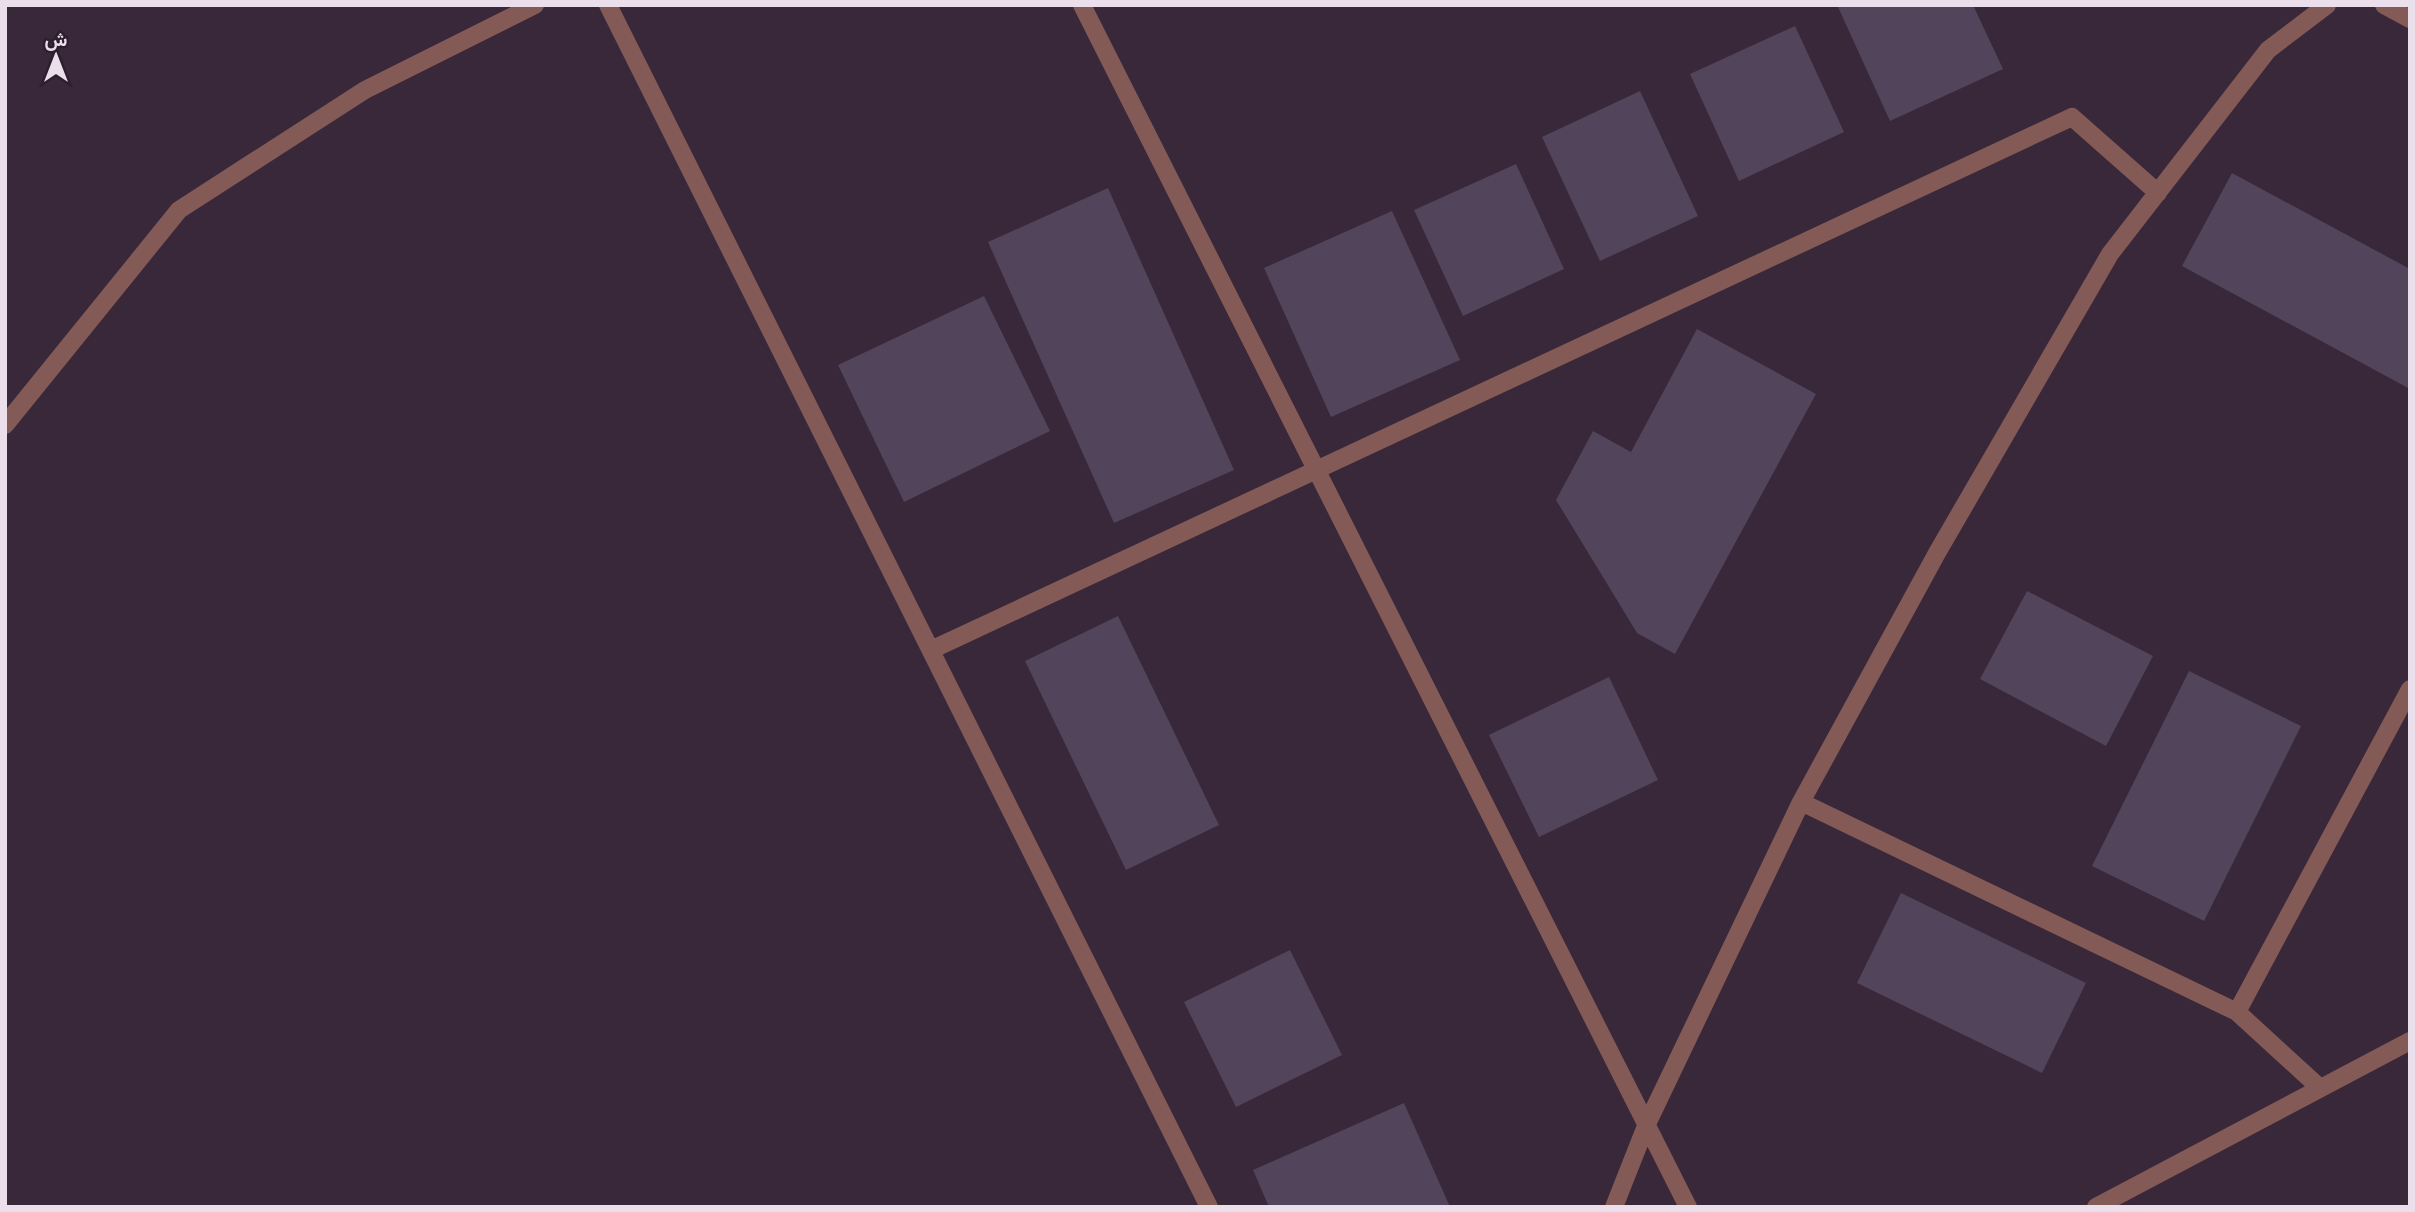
<svg xmlns="http://www.w3.org/2000/svg" width="2415" height="1212" font-family="'Archivo Narrow',Vazirmatn,sans-serif">
  <rect width="100%" height="100%" fill="#39283a"/>
  <path fill="#51445b" d="M1842,5H1973L2003,69L1890,121L1838,7Z
    M1795,26L1844,132L1739,181L1690,74Z
    M1640,91L1698,216L1600,261L1542,137Z
    M1516,164L1564,269L1463,316L1414,210Z
    M2232,173L2410,269V389L2182,266Z
    M1108,188L1234,470L1114,523L988,242Z
    M1392,211L1460,360L1331,417L1264,268Z
    M984,296L1050,431L904,502L838,365Z
    M1697,329L1816,394L1675,654L1637,633L1556,500L1593,431L1631,452Z
    M2027,591L2153,656L2106,746L1980,679Z
    M1118,616L1219,825L1126,870L1025,661Z
    M2189,671L2301,726L2204,921L2092,866Z
    M1609,677L1658,780L1539,837L1489,735Z
    M1901,893L2086,983L2042,1073L1857,983Z
    M1290,950L1342,1055L1236,1107L1184,1002Z
    M1404,1103L1450,1207H1269L1253,1170Z"/>
  <g fill="none" stroke-linecap="round" stroke-linejoin="round">
    <path stroke="#845a56" stroke-width="18" d="M608,5L1209,1207
      M1082,5L1688,1207
      M2384,5L2410,19
      M5,425L179,210L365,90L535,5
      M931,650L2072,117L2158,193
      M1801,802L2237,1012L2320,1088
      M2237,1012L2410,689
      M1614,1207L1646,1126L1801,802L1937,553L2110,254L2268,50L2327,5
      M2096,1207L2410,1041"/>
  </g>
  <rect width="2415" height="1212" fill="none" stroke="#eadfea" stroke-width="14"/>
  <g transform="translate(56 56)" stroke="#2f1e30" stroke-width="5" paint-order="stroke">
  <path d="M0-5L12 26L0 18L-12 26Z" fill="#eadfea"/>
  <text y="-10" font-size="19" font-weight="bold" text-anchor="middle" fill="#eadfea">ش</text>
  </g>
</svg>
